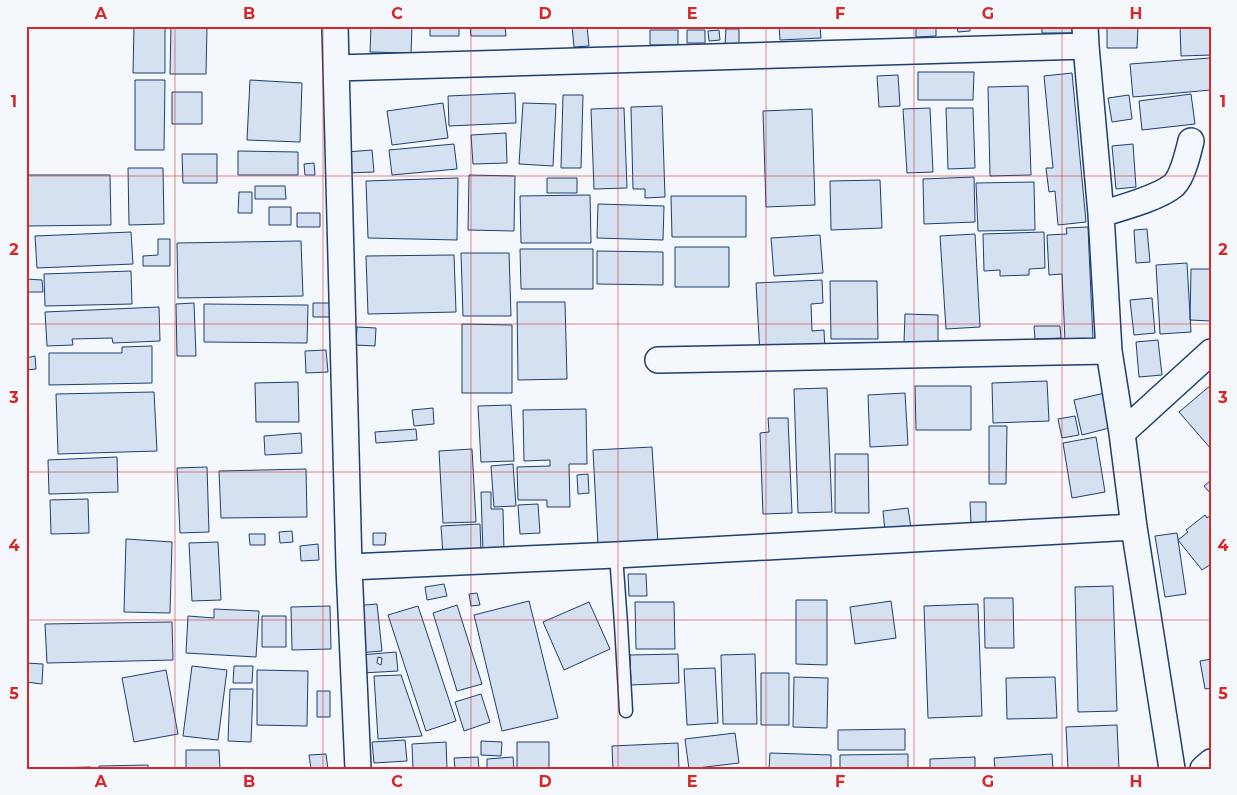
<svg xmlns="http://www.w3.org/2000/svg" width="1237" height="795" font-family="Montserrat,sans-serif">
  <rect width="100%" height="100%" fill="#f4f7fb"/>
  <path fill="#d5e0f0" stroke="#1d3f73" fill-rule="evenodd" d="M134,26H165V73H133Z
    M171,26H207L206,74H170Z
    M371,26H412L411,53L370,52Z
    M430,26H459V36H430Z
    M470,26H505L506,36H471Z
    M572,26H587L589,46L574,47Z
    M779,26H820L821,38L780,40Z
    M916,26H936V36L916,37Z
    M957,26H970V31L958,32Z
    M1042,26H1075V33H1042Z
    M1107,26H1138L1137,48H1107Z
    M1180,26H1211V55L1181,56Z
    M726,29H739V44H725Z
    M650,30H678V45H650Z
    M687,30H705V43H687Z
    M719,30L720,40L709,41L708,31Z
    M1210,58L1211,90L1133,97L1130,64Z
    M918,72H974L973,100H918Z
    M1072,73L1086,222L1058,225L1055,191L1049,192L1046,168H1053L1044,76Z
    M898,75L900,106L879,107L877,76Z
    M135,80H165L164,150H135Z
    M250,80L302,83L300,142L247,140Z
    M1028,86L1031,175L990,176L988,87Z
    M172,92H202V124H172Z
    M515,93L516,123L449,126L448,96Z
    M1191,94L1195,124L1142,130L1139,101Z
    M563,95H583L581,168H561Z
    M1129,95L1132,119L1112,122L1108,98Z
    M443,103L448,138L392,145L387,111Z
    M523,103L556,104L553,166L519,164Z
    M662,106L665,197L645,198V189H633L631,107Z
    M624,108L627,188L594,189L591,109Z
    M930,108L933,172L907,173L903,109Z
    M946,108H973L975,168L948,169Z
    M812,109L815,205L766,207L763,111Z
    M506,133L507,163L473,164L471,135Z
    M454,144L457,169L392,175L389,150Z
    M1133,144L1136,187L1116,189L1112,146Z
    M372,150L374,172L347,173L346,152Z
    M238,151L298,152V175H238Z
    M182,154H217V183H183Z
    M314,163L315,175H305L304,164Z
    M128,168H163L164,224L129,225Z
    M26,175H110L111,225L26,226Z
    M469,175L515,176L514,231L468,230Z
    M974,177L975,222L924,224L923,179Z
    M458,178L457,240L368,238L366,181Z
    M547,178H577V193H547Z
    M880,180L882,228L831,230L830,181Z
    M1034,182L1035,230L978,231L976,183Z
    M255,186H285L286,199H255Z
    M239,192H252V213H238Z
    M590,195L591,243H521L520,196Z
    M671,196H746V237H672Z
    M598,204L664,206L663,240L597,238Z
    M269,207H291V225H269Z
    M297,213H320V227H297Z
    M1088,227L1093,340L1065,341L1062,274L1049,275L1047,235L1067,234L1066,228Z
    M1147,229L1150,262L1136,263L1134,230Z
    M131,232L133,264L37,268L35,236Z
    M1044,232L1045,268L1029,269V275L1000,276V270L984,271L983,234Z
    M975,234L980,327L946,329L940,236Z
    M820,235L823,273L774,276L771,238Z
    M158,239H170V266H143V256L158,255Z
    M301,241L303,296L178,298L177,243Z
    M675,247H729V287H675Z
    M520,249H593V289H521Z
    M597,251L663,252V285L597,284Z
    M461,253H509L511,316H463Z
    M454,255L456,312L368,314L366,256Z
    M1187,263L1191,332L1160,334L1156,265Z
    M1191,269H1211V321L1190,320Z
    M131,271L132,304L45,306L44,274Z
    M26,279L42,280L43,292H26Z
    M822,280L823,303L811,304L812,331L824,330L825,351L760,355L756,283Z
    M830,281H877L878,339H831Z
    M1152,298L1155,333L1134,335L1130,300Z
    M517,302H565L567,379L518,380Z
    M194,303L196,356H177L176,304Z
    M313,303H330V317H313Z
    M204,304L308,305L307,343L204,342Z
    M159,307L160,341L113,343L112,338L72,339L73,345L47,346L45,312Z
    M905,314L938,315V344L904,343Z
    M462,324L512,325V393H462Z
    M1034,326H1060L1061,338L1035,339Z
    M357,327L376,328L375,346L356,345Z
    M1158,340L1162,375L1139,377L1136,342Z
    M152,346V383L49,385V353H122V347Z
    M326,350L328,372L306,373L305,351Z
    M35,356L36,369L26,370V358Z
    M1047,381L1049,421L993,423L992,383Z
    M298,382L299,422H256L255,383Z
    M1211,385V449L1179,412Z
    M915,386H971V430H916Z
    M827,388L832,512L798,513L794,389Z
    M154,392L157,451L58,454L56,394Z
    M905,393L908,445L870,447L868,395Z
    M1105,393L1113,427L1082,435L1074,400Z
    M511,405L514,461L481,462L478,406Z
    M433,408L434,424L414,426L412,410Z
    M586,409L587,464H569L570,507H547V500H518L517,467L550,466V460L524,461L523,410Z
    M1075,416L1079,435L1062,438L1058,419Z
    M768,418H788L792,513L763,514L760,433L769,432Z
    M989,426H1007L1006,484H989Z
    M416,429L417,440L376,443L375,432Z
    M301,433L302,453L265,455L264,436Z
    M1096,437L1105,492L1072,498L1063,443Z
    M652,447L658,543L598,546L593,450Z
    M472,449L476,522L443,523L439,451Z
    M835,454H868L869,513H835Z
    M117,457L118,492L49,494L48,460Z
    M513,464L516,506L494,507L491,466Z
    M207,467L209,532L180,533L177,468Z
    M306,469L307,517L221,518L219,471Z
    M588,474L589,493L578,494L577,475Z
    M1211,480V494L1204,486Z
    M481,492H491V509H503L504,552H483Z
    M88,499L89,533L51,534L50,500Z
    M970,502H986V523H971Z
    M538,504L540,533L520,534L518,505Z
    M908,508L911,528L885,531L883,511Z
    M1205,515L1207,518L1211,515V564L1202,570L1178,540L1188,532L1186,530Z
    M480,524L481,552L443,554L441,526Z
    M292,531L293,542L280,543L279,532Z
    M373,533H386L385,545H373Z
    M1177,533L1186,594L1165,597L1155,536Z
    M249,534H265V545H250Z
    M126,539L172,542L170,613L124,612Z
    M218,542L221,600L192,601L189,543Z
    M318,544L319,560L301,561L300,546Z
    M628,574H646L647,596H629Z
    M444,584L447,596L427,600L425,587Z
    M1113,586L1117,711L1078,712L1075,587Z
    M477,593L480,605L471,606L469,594Z
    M984,598H1013L1014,648H985Z
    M796,600H827V665L796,664Z
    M529,601L558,718L502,731L474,615Z
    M891,601L896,638L855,644L850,607Z
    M589,602L610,649L564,670L543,622Z
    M635,602H674L675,649H636Z
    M377,604L382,651L357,653L353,606Z
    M978,604L982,716L928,718L924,606Z
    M457,605L482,684L457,691L433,613Z
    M330,606L331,649L292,650L291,607Z
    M418,606L456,721L426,731L388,615Z
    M214,609L259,611L256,657L186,653L188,616L214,618Z
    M262,616H286V647H262Z
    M172,622L173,660L47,663L45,624Z
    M396,652L398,671L362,673L360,655ZM378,657L382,658L381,665L377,663Z
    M678,654L679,683L631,685L630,655Z
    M755,654L757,724H723L721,655Z
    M1211,659V688L1205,689L1200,661Z
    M26,663L43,664L42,684L26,682Z
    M192,666L227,670L218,740L183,736Z
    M234,666H253L252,683H233Z
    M715,668L718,723L687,725L684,669Z
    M166,670L178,734L134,742L122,678Z
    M257,670L308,671L307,726L257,725Z
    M761,673H789V725H761Z
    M401,675L422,736L378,739L374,676Z
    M794,677L828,678L827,728L793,727Z
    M1055,677L1057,718L1007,719L1006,678Z
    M230,689H253L251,742L228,741Z
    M317,691H330V717H317Z
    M481,694L490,722L464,731L455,702Z
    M1117,725L1119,769H1068L1066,727Z
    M905,729V750H838V730Z
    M735,733L739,763L689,769L685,739Z
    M405,740L407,761L374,763L372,742Z
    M481,741L502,742L501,756L481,755Z
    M446,742L447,769H413L412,744Z
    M517,742H549V769H517Z
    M678,743L679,769H613L612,746Z
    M186,750H219L220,769H186Z
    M770,753L831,755V769H769Z
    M326,754L328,769H311L309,755Z
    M908,754V769H840V755Z
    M1052,754L1053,769H995L994,758Z
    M478,757L479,769H455L454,758Z
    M513,757L514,769H487V759Z
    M975,757V769H930V759Z
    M148,765V769H99V766Z
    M91,767V769H46V768Z"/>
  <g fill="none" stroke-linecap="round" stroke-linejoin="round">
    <g stroke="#1d3f73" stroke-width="15">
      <path id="service" d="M616,555L621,624L626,711"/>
    </g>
    <g stroke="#1d3f73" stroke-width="28">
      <path id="minor" d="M335,26L349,567L358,769
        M1085,26L1086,46L1101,214L1109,351L1122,433L1134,527L1172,769
        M336,68L1086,46
        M1101,214C1121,208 1159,198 1174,185C1183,176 1188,153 1191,141
        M658,360L1109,351
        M1122,433L1211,352
        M349,567L616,555L1134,527
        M1203,769L1211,762"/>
    </g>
    <use href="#service" stroke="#f4f7fb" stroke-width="12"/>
    <use href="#minor" stroke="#f4f7fb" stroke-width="25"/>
  </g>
  <path fill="none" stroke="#d62828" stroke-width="1" stroke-opacity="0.55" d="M175,26V769M323,26V769M471,26V769M618,26V769M766,26V769M914,26V769M1062,26V769M26,176H1211M26,324H1211M26,472H1211M26,620H1211"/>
  <rect width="1237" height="795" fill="none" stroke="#f4f7fb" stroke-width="55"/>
  <rect x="28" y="28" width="1182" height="740" fill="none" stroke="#d62828" stroke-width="2"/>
  <g font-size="16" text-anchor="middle" font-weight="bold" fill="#d62828">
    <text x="101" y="19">A</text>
    <text x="249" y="19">B</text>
    <text x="397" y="19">C</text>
    <text x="545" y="19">D</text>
    <text x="692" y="19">E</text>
    <text x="840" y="19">F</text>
    <text x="988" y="19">G</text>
    <text x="1136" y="19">H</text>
    <text x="14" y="107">1</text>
    <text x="1223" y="107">1</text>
    <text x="14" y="255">2</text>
    <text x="1223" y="255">2</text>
    <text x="14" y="403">3</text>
    <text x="1223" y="403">3</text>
    <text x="14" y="551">4</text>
    <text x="1223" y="551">4</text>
    <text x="14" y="699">5</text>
    <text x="1223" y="699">5</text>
    <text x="101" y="787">A</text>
    <text x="249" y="787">B</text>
    <text x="397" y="787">C</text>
    <text x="545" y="787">D</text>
    <text x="692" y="787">E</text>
    <text x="840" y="787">F</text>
    <text x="988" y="787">G</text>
    <text x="1136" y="787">H</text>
  </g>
</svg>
